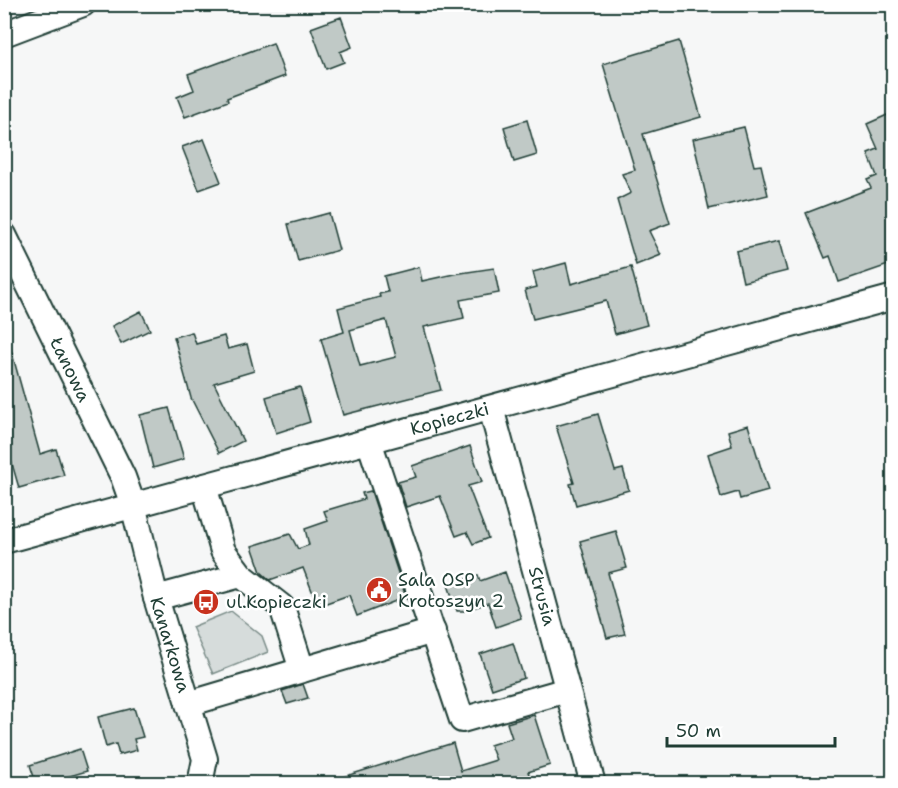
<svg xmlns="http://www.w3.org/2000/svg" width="898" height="788" font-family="'Shantell Sans',sans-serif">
  <rect width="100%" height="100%" fill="#f6f7f7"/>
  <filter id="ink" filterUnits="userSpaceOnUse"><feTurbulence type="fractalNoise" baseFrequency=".0167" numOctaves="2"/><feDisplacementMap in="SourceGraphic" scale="12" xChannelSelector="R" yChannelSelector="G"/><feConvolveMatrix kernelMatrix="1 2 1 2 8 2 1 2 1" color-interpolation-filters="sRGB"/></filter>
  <g filter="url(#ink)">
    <path fill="#d6dcdb" stroke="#7a8c88" stroke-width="1.5" d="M231,611L262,636L268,652L213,674L192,627Z"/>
    <path fill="#c0c9c6" stroke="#1f3d34" stroke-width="1.5" fill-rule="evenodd" d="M341,17L352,47L340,52L344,62L326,69L311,28Z
      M679,41L701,117L643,134L670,223L649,231L661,255L636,265L617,200L631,193L622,174L635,170L603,64Z
      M273,43L285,76L227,98L228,101L185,117L177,97L194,90L188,74Z
      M894,112V263L839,282L830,256L825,258L806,213L871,188L867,180L877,176L868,153L878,149L867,124Z
      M527,120L537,155L514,162L504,127Z
      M744,127L754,166L761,165L768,195L709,209L693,139Z
      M204,139L221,182L199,190L182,147Z
      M329,213L339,250L298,261L288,224Z
      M779,241L787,271L743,282L736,251Z
      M566,263L571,284L631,267L647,325L615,334L606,301L533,319L525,290L537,287L533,272Z
      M419,267L422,281L454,274L494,268L499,293L460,300L464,318L424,327L441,390L343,415L321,339L344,332L338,308L380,297L379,294L388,292L384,276ZM386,320L396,357L360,366L350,330Z
      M141,311L150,330L121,344L112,326Z
      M192,332L196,344L224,336L228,349L247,344L254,371L214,383L243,441L219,453L191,398L174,337Z
      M10,346L40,454L56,449L64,475L19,488L4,436V347Z
      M300,387L310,422L276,433L266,397Z
      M169,408L184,459L153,468L140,415Z
      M598,414L615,471L623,469L629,490L576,505L570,484L574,483L556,426Z
      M748,425L768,491L740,499L738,492L721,497L708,454L732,446L728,431Z
      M470,446L482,482L468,486L488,538L473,544L467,532L456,536L440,496L406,507L398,482L416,477L412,466Z
      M371,491L406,597L357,616L349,595L318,606L303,568L270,580L261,572L252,546L290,534L298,549L309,545L305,529L328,521L324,511L364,499L362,493Z
      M616,531L627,568L608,573L625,634L607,638L580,541Z
      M505,572L521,618L496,627L488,603L464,611H457L448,585L478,575L480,581Z
      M513,643L524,678L492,689L480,654Z
      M303,684L308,698L287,704L282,691Z
      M134,708L143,737L134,739L137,750L119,755L116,744L106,747L98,717Z
      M534,715L550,765L528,772L533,783H336V779L453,743L461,771L496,760L490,745L512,738L507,723Z
      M80,749L87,771L46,783H36L30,765Z"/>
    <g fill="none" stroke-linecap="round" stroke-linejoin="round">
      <g stroke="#1f3d34" stroke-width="28">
        <g id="minor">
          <path d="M4,34L83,4"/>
          <path id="s1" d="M4,235L123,477L133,505L156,598L205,759L200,784"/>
          <path id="s2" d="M491,408L593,784"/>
          <path d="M369,441L462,720L567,690"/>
          <path d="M204,486L223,551L241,575L282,607L302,670"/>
          <path id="s3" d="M4,541L894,297"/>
          <path d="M156,598L241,575"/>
          <path d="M188,704L433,631"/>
        </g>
      </g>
      <use href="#minor" stroke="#fff" stroke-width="24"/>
    </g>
  </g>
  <defs>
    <g id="civic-disc" transform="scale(1.35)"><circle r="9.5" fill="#c8321e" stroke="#fff"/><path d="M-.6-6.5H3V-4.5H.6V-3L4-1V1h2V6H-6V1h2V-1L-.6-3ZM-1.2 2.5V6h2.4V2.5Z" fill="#fff"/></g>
    <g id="bus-disc" transform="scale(1.35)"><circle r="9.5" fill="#c8321e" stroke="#fff"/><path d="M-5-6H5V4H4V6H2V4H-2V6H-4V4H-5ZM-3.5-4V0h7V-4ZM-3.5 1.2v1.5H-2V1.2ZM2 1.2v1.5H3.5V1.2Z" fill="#fff"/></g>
  </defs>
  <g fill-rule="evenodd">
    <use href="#civic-disc" x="379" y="590"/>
    <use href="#bus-disc" x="206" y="602"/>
  </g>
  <g text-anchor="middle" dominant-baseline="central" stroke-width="5" stroke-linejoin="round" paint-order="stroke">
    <g font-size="18" fill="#1f3d34" stroke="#fff">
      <text stroke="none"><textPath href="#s1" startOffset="150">Łanowa</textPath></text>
      <text stroke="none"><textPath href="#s3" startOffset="462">Kopieczki</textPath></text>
      <text stroke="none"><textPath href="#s2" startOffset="195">Strusia</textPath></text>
      <text stroke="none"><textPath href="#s1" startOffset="444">Kanarkowa</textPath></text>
    </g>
    <g font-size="18" fill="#1f3d34" stroke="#fff" text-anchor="start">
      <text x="398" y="580">Sala OSP<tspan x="398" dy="21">Krotoszyn 2</tspan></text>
      <text x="226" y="602">ul.Kopieczki</text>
    </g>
  </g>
  <rect width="898" height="788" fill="none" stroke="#fff" stroke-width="24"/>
  <rect x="12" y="12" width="874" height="764" fill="none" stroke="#1f3d34" stroke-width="2" filter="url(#ink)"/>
  <path d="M667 737v9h168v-9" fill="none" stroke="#1f3d34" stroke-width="3"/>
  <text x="676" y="737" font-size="18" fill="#1f3d34" stroke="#ffffff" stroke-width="4.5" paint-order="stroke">50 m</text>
</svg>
